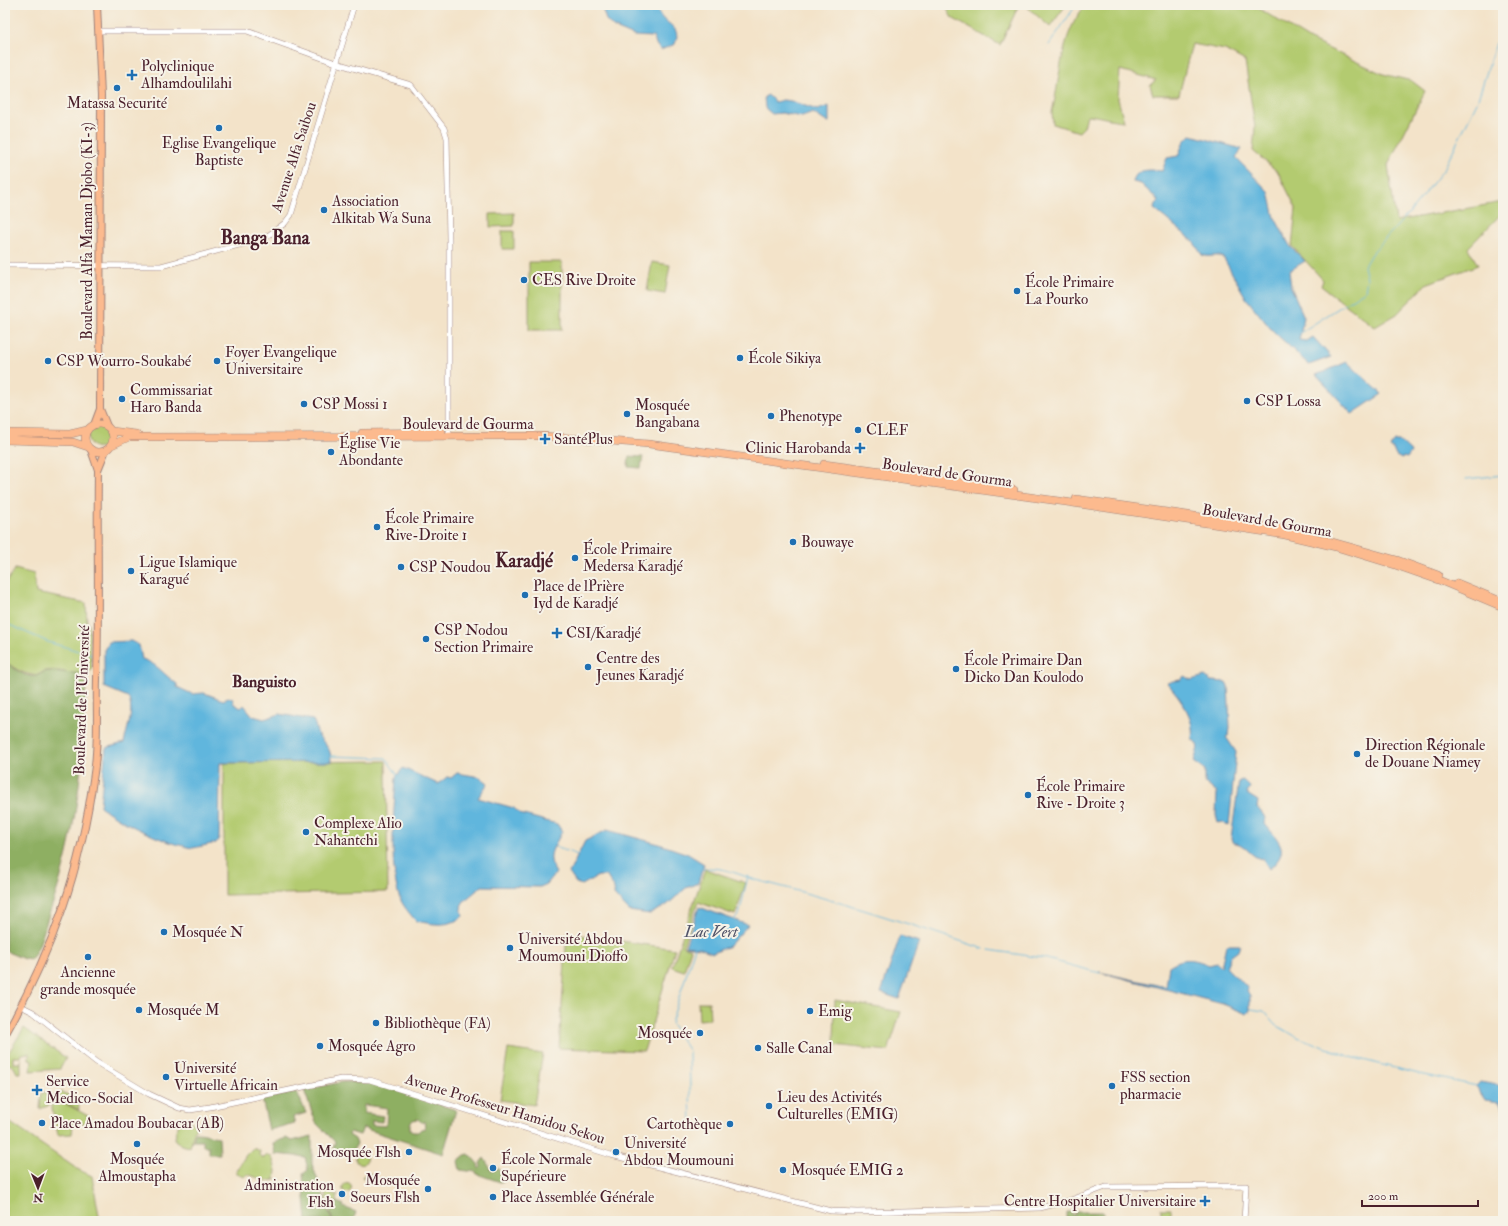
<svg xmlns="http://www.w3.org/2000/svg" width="1508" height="1226" font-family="'IM FELL Double Pica',serif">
  <rect width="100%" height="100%" fill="#f7f3e8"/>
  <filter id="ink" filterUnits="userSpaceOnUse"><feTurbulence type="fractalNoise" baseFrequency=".025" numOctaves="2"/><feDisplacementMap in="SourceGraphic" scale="8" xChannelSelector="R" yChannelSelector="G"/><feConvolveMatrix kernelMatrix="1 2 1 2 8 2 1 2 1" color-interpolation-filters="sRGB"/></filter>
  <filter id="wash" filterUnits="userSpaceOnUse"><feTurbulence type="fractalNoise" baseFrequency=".012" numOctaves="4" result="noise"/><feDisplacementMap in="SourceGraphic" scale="16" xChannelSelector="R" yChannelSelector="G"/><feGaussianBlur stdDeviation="0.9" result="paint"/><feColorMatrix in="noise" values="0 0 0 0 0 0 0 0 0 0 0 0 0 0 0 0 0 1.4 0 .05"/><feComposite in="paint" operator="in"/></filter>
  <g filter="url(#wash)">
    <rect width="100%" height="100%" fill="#f3e3c9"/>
    <path fill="#b3cb70" stroke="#7e754e" d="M945,5H1019L1000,45L952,18Z
      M1025,5H1066L1050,27Z
      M1086,5H1253L1310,40L1383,74L1412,81L1425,91L1388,165L1396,221L1503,202V212L1468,248L1478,265L1426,284L1397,314L1375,327L1321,286L1323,280L1292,246L1296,208L1278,172L1253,151L1255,127L1245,61L1225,50L1192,44L1179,95H1153L1150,85L1156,80L1120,70L1118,99L1124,121C1109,120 1101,116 1087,115L1084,127L1079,132L1053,124L1052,112C1061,77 1060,33 1086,5Z
      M514,213V226L490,227V214Z
      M502,231H514V249H502Z
      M529,262H562V330H529Z
      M652,262L670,265L665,294L647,291Z
      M88 437a11 11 0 1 1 22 0a11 11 0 1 1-22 0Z
      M15,569L34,574L36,593L86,603L87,623L89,624L92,670C75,679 62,668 46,671C41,672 38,677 32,675C21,673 14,668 5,661V584Z
      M386,761L388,892L224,895V763Z
      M705,869L746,883L735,915L698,902L683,946L691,949L684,971L672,967Z
      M567,933L675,949L644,1051L559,1048Z
      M835,1000L901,1012L888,1051L834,1045Z
      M698,1002H709L710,1019L699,1020Z
      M24,1028L66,1058L60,1069L30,1071L32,1060L29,1059V1053L22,1054L21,1057H13V1063H20L21,1058V1073H17L14,1067L5,1062V1058Z
      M508,1049L543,1054L534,1105L500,1100Z
      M44,1092L90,1117L85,1123L73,1124L72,1134L58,1135L51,1104L53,1099L50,1105L40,1109L41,1094Z
      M61,1092L78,1099L79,1110L56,1098Z
      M5,1119L77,1169L92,1176L100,1221H5Z
      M182,1120H188L196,1125L190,1147L181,1145L175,1140L176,1130Z
      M253,1148L260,1151L259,1155L264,1158L267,1155L272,1157L276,1170L275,1180L266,1181L247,1174L244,1177L238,1174L236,1171L246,1155Z
      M355.5 1159a5.5 5.5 0 1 1 11 0a5.5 5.5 0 1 1-11 0Z
      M367,1173L374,1175L373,1181L362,1177Z
      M342.5 1188a4.5 4.5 0 1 1 9 0a4.5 4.5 0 1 1-9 0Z
      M324,1190L336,1195L338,1194L336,1199L337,1200L331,1210L329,1207L334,1199L328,1206Z
      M1160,1209H1170L1171,1221H1161V1210Z"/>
    <path fill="#8eaf62" stroke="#6c6746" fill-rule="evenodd" d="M629,456L643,457L641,468L628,467Z
      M5,653V661C13,668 25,678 36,676C40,675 43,671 48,671C60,671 73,674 86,673C84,759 78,835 48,917C44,930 40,948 31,959L25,958L24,959L5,951Z
      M342,1082H366L377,1084L456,1110L443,1154L363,1128L360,1135L350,1132L349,1135L355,1139L357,1144L352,1152L347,1153L333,1148L335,1142L316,1123L304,1090ZM364,1105L387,1108L386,1126L372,1125V1121L382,1122L383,1116L364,1113ZM418,1119L422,1123L424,1121L425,1128L421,1129L418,1132H413L410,1129V1123L413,1120Z
      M297,1092L306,1113L293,1117L295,1123L269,1130L262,1099Z
      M195,1133C206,1133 209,1136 219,1137L220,1154H209V1146H203V1141H193Z
      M312,1136V1164L332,1221H307L303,1174L308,1170L305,1157L275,1154L273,1143L286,1138L292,1141Z
      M469,1154L478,1164L479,1169L481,1167L480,1163L484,1158L492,1171L498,1168L504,1181L500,1182L477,1174L476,1172L460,1170L458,1161L465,1155Z
      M337,1202L344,1205L343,1207L356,1212L353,1221H333L330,1212Z
      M1067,1212H1072L1073,1215H1075V1212H1103V1221H1067Z"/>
    <path fill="#61b6dd" stroke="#566a84" d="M601,5H653C657,9 659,14 662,18C671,26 681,29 675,44L661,50L657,46L653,37L634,36L613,27L606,20Z
      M768,95L775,102L783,100L791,101L817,110L829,106V122L825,121L813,113L802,117L782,113L772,114L765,108L764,97Z
      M1191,135L1242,149L1236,158L1269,192L1275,218L1290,246L1305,261L1289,271L1291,287L1304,317L1299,340L1307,341L1313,337L1331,357L1309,365L1271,329L1246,298L1223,257C1216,254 1209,258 1202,255L1193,241L1154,209L1155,204L1158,202L1157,199L1141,184L1133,182C1136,167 1151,170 1162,171L1167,158L1178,156L1184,141Z
      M1347,362L1382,394L1352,414L1316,375Z
      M1395,441H1399L1411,452L1407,458L1403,457L1402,459L1396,456L1393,449L1390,447Z
      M131,641L139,645L142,659C157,663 165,676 177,684V687L192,694L204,693L223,700L228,698H232L234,704L241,708L244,705L253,716L264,719L280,714L313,720C316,725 316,730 318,735C326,747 331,746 331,762L220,763L219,838L216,843L193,848L187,847C182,845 177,845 172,843C146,834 121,822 100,806L106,748L124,743C127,727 135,712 128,697L104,687V650L109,642Z
      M1184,676L1191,680L1205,676L1211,681L1226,682L1228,686L1230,728L1229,735L1226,737L1236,752L1229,826L1222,822L1218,823L1216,815L1217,793L1205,783V770L1194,762C1196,752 1202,746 1192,739C1195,718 1181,698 1167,683L1173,681L1181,680Z
      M403,768L438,784L447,777L451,778L457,773L480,777L488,783L478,798L514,808L520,814L557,824L562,831C554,849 545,854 556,873L547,884L540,887L482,886L464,901L461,906L463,916C449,928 432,924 416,921C410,914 402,905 399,896C389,865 394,810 396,777Z
      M1243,780L1250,787L1247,794L1258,801L1257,808C1262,812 1267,818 1265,824C1280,842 1291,851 1269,869L1263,859C1251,859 1244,841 1233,843L1231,839L1239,781Z
      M607,830L659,844L688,854L704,864L698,883L686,888L667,905L650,914L629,911L614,895C616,885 610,884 607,876H598L582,885L576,883L569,873L585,841Z
      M699,907L748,925L729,946L713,953L700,948L685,946Z
      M900,936L919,942L899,999L881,993Z
      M1226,945H1240L1238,951L1230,957L1226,967C1233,976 1241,979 1248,989L1247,992L1250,995V1010L1247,1014L1223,1004L1099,972L1166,987L1169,966C1183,957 1193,958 1209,965L1217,963L1221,967Z
      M1480,1082L1503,1086V1108L1499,1102L1485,1100L1476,1086Z"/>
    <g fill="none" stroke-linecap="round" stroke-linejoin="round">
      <path stroke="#61b6dd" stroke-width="1" d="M1049,45L1076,5
        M1300,333L1365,291L1367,279L1364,266L1371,254L1411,211L1444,169L1477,102L1503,22
        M1466,479L1503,475
        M5,623L48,642L92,655
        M330,756L386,758L398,776
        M555,847L578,855
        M702,869C723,865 740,876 760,881C836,900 910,924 984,949
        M734,920L739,915L748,876
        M989,950L1043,958L1100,973
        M1251,1009L1264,1011L1276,1025L1295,1036L1351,1057L1415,1073L1477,1086
        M695,1131L691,1125L689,1051L671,1023L695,947"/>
    </g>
  </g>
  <g filter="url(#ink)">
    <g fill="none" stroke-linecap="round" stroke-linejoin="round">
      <g stroke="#9e817a" stroke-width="6">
        <path id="minor" d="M99,31H247L336,63L411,85L444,128L447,138L449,239V432
          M5,265L161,266L265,238L285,223L291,215L354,5
          M21,1006L33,1012L96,1062L149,1094L179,1108L190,1110L210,1107L341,1079L370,1080L611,1155L831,1211L857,1212L1040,1208L1068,1201L1106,1187L1246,1186L1244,1221"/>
      </g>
      <g stroke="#9e817a" stroke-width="8">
        <path id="major" d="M100,409L107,426
          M94,425L100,409L101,96L97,5
          M98,470L106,450
          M5,1035C53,950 81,870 94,773C99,742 96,710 97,679C99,609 97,540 98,470L91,450"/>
      </g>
      <g stroke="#9e817a" stroke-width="8">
        <path id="highway" d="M85 438a14 14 0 1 1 28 0a14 14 0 1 1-28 0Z
          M112,431L136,434
          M5,433L70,434L87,430
          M362,433L442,432
          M5,440L73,442L88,447
          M112,445L129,437L544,436L649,444L1066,502L1285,535L1336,547L1395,565L1441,581L1503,607
          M824,464L1014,490
          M1076,499L1286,529L1397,560L1438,575
          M1457,583L1503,602"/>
      </g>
      <use href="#minor" stroke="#fff" stroke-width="5"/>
      <use href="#major" stroke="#fcba8e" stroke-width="6"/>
      <use href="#highway" stroke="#fcba8e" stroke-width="7"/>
    </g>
  </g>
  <g fill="#1f6fb2" stroke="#f7f3e8" stroke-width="1.5">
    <path d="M130 69h4v4h4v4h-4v4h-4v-4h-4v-4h4z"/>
    <circle cx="117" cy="88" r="4"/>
    <circle cx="219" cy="128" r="4"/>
    <circle cx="324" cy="210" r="4"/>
    <circle cx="524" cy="280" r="4"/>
    <circle cx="1017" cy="291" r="4"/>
    <circle cx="740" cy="358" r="4"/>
    <circle cx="48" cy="361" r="4"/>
    <circle cx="217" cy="361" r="4"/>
    <circle cx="122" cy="399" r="4"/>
    <circle cx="1247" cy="401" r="4"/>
    <circle cx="304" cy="404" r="4"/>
    <circle cx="627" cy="414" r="4"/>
    <circle cx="771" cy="416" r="4"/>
    <circle cx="858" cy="430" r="4"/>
    <path d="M543 433h4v4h4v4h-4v4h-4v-4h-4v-4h4z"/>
    <path d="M858 442h4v4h4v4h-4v4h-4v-4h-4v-4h4z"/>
    <circle cx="331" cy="452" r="4"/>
    <circle cx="377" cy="527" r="4"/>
    <circle cx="793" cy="542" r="4"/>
    <circle cx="575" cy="558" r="4"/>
    <circle cx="401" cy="567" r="4"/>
    <circle cx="131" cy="571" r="4"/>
    <circle cx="525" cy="595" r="4"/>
    <path d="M555 627h4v4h4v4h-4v4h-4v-4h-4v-4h4z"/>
    <circle cx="426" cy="639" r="4"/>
    <circle cx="588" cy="667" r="4"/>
    <circle cx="956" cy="669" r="4"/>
    <circle cx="1357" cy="754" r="4"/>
    <circle cx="1028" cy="795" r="4"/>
    <circle cx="306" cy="832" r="4"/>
    <circle cx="164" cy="932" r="4"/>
    <circle cx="510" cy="948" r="4"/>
    <circle cx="88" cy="957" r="4"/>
    <circle cx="139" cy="1010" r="4"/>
    <circle cx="810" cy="1011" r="4"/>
    <circle cx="376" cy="1023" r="4"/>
    <circle cx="700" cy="1033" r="4"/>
    <circle cx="320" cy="1046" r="4"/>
    <circle cx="758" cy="1048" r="4"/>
    <circle cx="166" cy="1077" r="4"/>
    <circle cx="1112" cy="1086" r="4"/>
    <path d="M35 1084h4v4h4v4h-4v4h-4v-4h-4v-4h4z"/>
    <circle cx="769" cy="1106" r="4"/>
    <circle cx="42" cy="1123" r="4"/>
    <circle cx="730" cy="1124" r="4"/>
    <circle cx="137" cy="1144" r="4"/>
    <circle cx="409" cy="1152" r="4"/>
    <circle cx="616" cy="1152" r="4"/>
    <circle cx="493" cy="1168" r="4"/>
    <circle cx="783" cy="1170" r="4"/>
    <circle cx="428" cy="1189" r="4"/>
    <circle cx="342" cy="1194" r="4"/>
    <circle cx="493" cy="1197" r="4"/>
    <path d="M1203 1195h4v4h4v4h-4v4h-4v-4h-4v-4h4z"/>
  </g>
  <g text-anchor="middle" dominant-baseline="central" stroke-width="4" stroke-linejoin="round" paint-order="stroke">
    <g font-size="15" fill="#4a1f2b" stroke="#f7f3e8" text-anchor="start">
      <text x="141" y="66">Polyclinique<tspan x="141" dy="17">Alhamdoulilahi</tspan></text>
      <text x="117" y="103" text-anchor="middle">Matassa Securité</text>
      <text x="219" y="143" text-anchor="middle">Eglise Evangelique<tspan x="219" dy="17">Baptiste</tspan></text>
      <text x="332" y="201">Association<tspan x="332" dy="17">Alkitab Wa Suna</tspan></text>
      <text x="532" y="280">CES Rive Droite</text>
      <text x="1025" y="282">École Primaire<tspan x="1025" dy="17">La Pourko</tspan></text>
      <text x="225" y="352">Foyer Evangelique<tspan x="225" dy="17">Universitaire</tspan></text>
      <text x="748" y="358">École Sikiya</text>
      <text x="56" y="361">CSP Wourro-Soukabé</text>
      <text x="130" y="390">Commissariat<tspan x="130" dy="17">Haro Banda</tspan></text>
      <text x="1255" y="401">CSP Lossa</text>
      <text x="312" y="404">CSP Mossi 1</text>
      <text x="635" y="405">Mosquée<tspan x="635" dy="17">Bangabana</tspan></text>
      <text x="779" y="416">Phenotype</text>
      <text x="866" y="430">CLEF</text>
      <text x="554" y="439">SantéPlus</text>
      <text x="339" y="443">Église Vie<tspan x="339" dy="17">Abondante</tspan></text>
      <text x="851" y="448" text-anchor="end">Clinic Harobanda</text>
      <text x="385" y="518">École Primaire<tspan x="385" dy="17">Rive-Droite 1</tspan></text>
      <text x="801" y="542">Bouwaye</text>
      <text x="583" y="549">École Primaire<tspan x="583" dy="17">Medersa Karadjé</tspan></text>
      <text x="139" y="562">Ligue Islamique<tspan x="139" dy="17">Karagué</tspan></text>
      <text x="409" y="567">CSP Noudou</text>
      <text x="533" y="586">Place de lPrière<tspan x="533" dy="17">Iyd de Karadjé</tspan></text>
      <text x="434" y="630">CSP Nodou<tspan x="434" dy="17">Section Primaire</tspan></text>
      <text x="566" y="633">CSI/Karadjé</text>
      <text x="596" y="658">Centre des<tspan x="596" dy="17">Jeunes Karadjé</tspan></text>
      <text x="964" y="660">École Primaire Dan<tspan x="964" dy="17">Dicko Dan Koulodo</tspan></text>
      <text x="1365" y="745">Direction Régionale<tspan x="1365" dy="17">de Douane Niamey</tspan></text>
      <text x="1036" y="786">École Primaire<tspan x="1036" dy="17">Rive - Droite 3</tspan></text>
      <text x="314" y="823">Complexe Alio<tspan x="314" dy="17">Nahantchi</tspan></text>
      <text x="172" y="932">Mosquée N</text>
      <text x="518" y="939">Université Abdou<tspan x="518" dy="17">Moumouni Dioffo</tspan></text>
      <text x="88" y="972" text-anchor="middle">Ancienne<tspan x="88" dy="17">grande mosquée</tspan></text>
      <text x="147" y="1010">Mosquée M</text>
      <text x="818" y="1011">Emig</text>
      <text x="384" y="1023">Bibliothèque (FA)</text>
      <text x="692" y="1033" text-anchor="end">Mosquée</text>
      <text x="328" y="1046">Mosquée Agro</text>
      <text x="766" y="1048">Salle Canal</text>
      <text x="174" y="1068">Université<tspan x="174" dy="17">Virtuelle Africain</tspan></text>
      <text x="1120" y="1077">FSS section<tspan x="1120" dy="17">pharmacie</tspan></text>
      <text x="46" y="1081">Service<tspan x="46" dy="17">Medico-Social</tspan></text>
      <text x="777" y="1097">Lieu des Activités<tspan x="777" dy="17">Culturelles (EMIG)</tspan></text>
      <text x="50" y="1123">Place Amadou Boubacar (AB)</text>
      <text x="722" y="1124" text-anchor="end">Cartothèque</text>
      <text x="624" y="1143">Université<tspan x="624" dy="17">Abdou Moumouni</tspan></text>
      <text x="401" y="1152" text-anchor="end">Mosquée Flsh</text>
      <text x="137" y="1159" text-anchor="middle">Mosquée<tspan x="137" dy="17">Almoustapha</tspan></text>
      <text x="501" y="1159">École Normale<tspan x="501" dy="17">Supérieure</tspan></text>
      <text x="791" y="1170">Mosquée EMIG 2</text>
      <text x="420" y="1180" text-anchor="end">Mosquée<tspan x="420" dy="17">Soeurs Flsh</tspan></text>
      <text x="334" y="1185" text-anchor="end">Administration<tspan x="334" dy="17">Flsh</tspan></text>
      <text x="501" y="1197">Place Assemblée Générale</text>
      <text x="1196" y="1201" text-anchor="end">Centre Hospitalier Universitaire</text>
    </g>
    <g font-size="15" fill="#4a1f2b" stroke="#f7f3e8">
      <text transform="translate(294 157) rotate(-72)">Avenue Alfa Saibou</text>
      <text transform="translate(87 231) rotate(-90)">Boulevard Alfa Maman Djobo (KI-3)</text>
      <text x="468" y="424">Boulevard de Gourma</text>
      <text transform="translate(947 473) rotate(8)">Boulevard de Gourma</text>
      <text transform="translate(1267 521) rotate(10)">Boulevard de Gourma</text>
      <text transform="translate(82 700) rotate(-88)">Boulevard de l'Université</text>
      <text transform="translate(505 1109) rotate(17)">Avenue Professeur Hamidou Sekou</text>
    </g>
    <g font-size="16" font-weight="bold" fill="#4a1f2b" stroke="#f7f3e8">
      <text x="264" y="682">Banguisto</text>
    </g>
    <g font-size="16" font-style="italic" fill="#525469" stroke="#f7f3e8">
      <text x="711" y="932">Lac Vert</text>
    </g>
    <g font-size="19" font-weight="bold" fill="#4a1f2b" stroke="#f7f3e8">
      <text x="265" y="238">Banga Bana</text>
      <text x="524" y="561">Karadjé</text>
    </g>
  </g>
  <rect width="1508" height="1226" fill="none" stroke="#f7f3e8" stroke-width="20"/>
  <g transform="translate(38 1188) rotate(179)" stroke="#f7f3e8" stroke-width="3" paint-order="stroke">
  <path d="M0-3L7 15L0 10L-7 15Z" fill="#4a1f2b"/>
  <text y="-6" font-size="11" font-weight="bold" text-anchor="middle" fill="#4a1f2b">N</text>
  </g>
  <path d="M1362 1200v6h116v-6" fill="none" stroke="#4a1f2b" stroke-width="2"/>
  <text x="1368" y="1200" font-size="12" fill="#4a1f2b" stroke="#f7f3e8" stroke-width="3" paint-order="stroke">200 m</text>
</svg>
